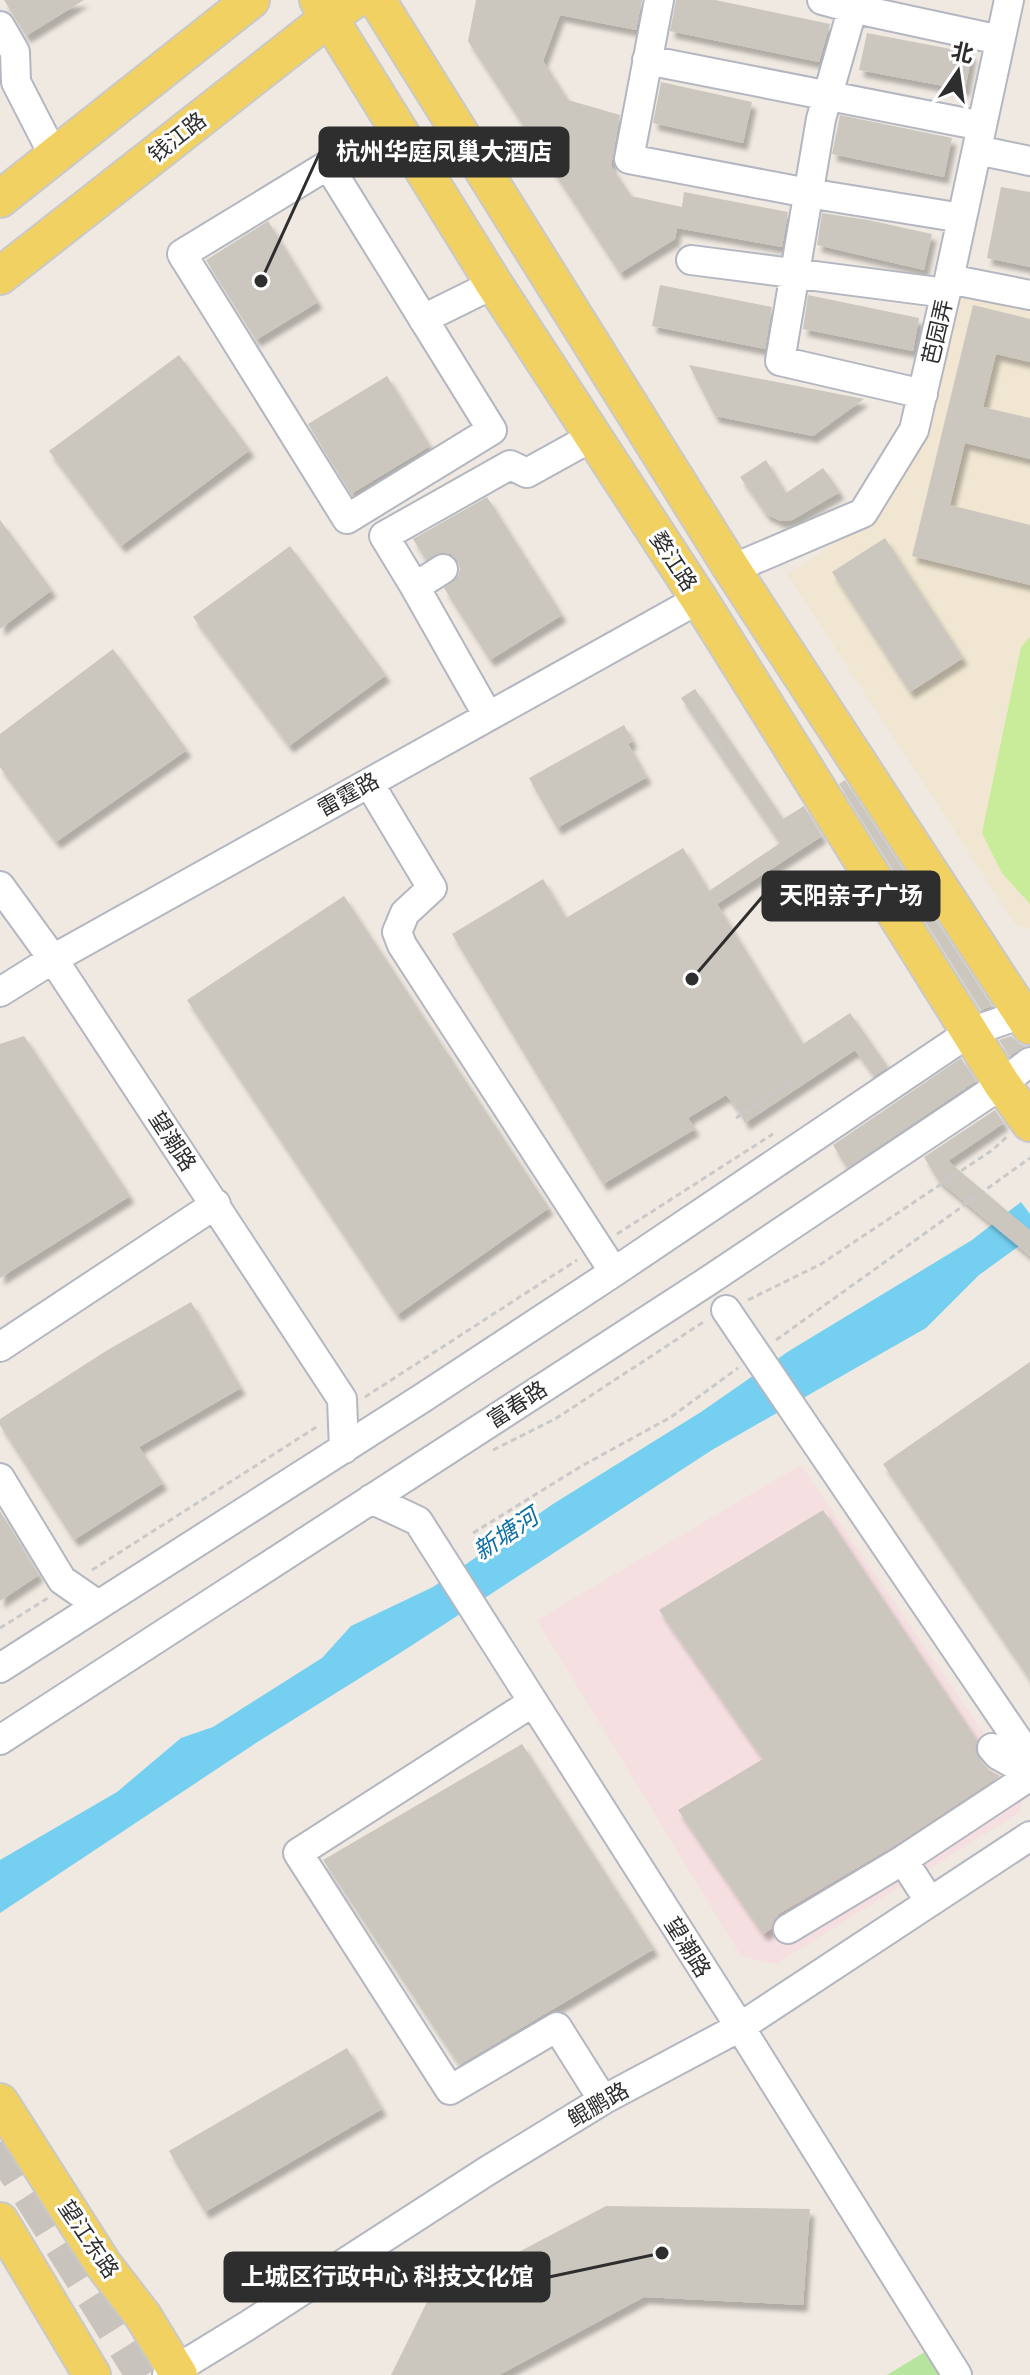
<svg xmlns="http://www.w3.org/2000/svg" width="1030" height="2375" font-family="Manrope,'Noto Sans SC',sans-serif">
  <defs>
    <filter id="shadow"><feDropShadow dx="4.5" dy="7" stdDeviation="2" flood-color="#0004"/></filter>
  </defs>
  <rect width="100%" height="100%" fill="#efe9e1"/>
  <path fill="#f0e6d1" d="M962,292L1030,309V929L1016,925L787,574L872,520L929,436Z"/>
  <path fill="#f5dfe0" d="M801,1465L1024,1793L1019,1813L776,1964L741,1956L537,1620Z"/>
  <path fill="#b6e59e" d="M928,2350L943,2375H887Z"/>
  <path fill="#c9ec9a" d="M1030,637V904L1002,873L982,833L1021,647Z"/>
  <path fill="#75cff0" d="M1021,1202L1030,1214V1238L979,1275L926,1328L712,1450L400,1653L259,1741L0,1913V1860L117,1792L181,1738L213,1727L322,1658L351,1626L433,1587L553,1504L701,1412L789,1351L972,1240Z"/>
  <path fill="#cbc7bf" filter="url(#shadow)" d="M4,0H84L26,36Z
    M476,0H642L636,30L560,15L543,61L568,100L620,115L611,166L631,196L682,207L684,192L788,212L782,247L677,228L675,239L620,273L468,41Z
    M676,0H715L830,24L819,62L670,31Z
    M867,33L972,53L965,90L859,70Z
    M661,82L752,102L743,143L653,123Z
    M840,115L952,138L944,177L832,154Z
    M1001,187L1030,192V267L987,258Z
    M822,213L868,220L932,234L924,270L817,245Z
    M268,221L318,302L256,340L206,260Z
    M660,285L772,307L765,349L652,326Z
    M808,295L919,318L913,351L803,329Z
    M973,305L1030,319V362L996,354L983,407L1030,418V459L965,443L950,505L1030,525V585L912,556Z
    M179,355L250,450L121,546L49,451Z
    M689,365L864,399L813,436L715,416Z
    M387,376L430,446L351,494L308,424Z
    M766,460L786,493L823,468L840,492L792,520L780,521L766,514L740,477Z
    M487,497L562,615L490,660L444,588L458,576L460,569L458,561L451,554L443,552L426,560L413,539Z
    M0,520L52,590L0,629Z
    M885,538L963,658L910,692L832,572Z
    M290,546L386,675L289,746L193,617Z
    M113,649L187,750L56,842L0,767V734Z
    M695,689L783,819L804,806L822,836L717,904L803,1044L850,1013L888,1067L874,1076L855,1050L745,1123L740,1112L726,1095L688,1118L695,1129L603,1184L452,934L543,879L566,918L683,848L709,891L780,843L681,698Z
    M624,725L633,741L628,744L647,777L557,828L529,778Z
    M845,780L992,1006L981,1010L839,784Z
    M344,896L549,1208L397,1315L187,1000Z
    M24,1036L130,1196L0,1278V1044Z
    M1011,1036L1020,1044L1026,1046L1009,1056L999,1040Z
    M961,1058L976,1081L847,1168L833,1145Z
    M995,1110L1004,1123L948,1161L1030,1230V1256L938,1180L924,1157Z
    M191,1302L241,1388L139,1447L163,1483L74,1540L0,1425V1419L106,1351Z
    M1030,1362V1680L883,1464Z
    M823,1510L977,1740L975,1750L979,1759L989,1770L1000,1776L894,1846L779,1914L774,1920L771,1929L763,1934L678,1810L763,1759L659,1610Z
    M0,1511L39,1575L0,1601Z
    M522,1744L654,1949L459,2065L323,1860Z
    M347,2048L382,2109L205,2212L169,2151Z
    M606,2206L810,2209L803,2305L644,2297L499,2375H391L428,2300Z"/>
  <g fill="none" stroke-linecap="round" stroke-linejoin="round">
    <path stroke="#c8c4bd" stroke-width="40" stroke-dasharray="40 20" stroke-linecap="butt" d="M0,2142L146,2375"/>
    <g stroke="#b4b7c1" stroke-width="32">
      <path id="minor" d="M659,0L629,159L808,193L962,218
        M822,0L852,8L1000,40
        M855,0L821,119L780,361L923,394
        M0,26L15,52L16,82L54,156
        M647,60L982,126
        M977,150L1030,161
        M328,165L492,430L347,519L182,254Z
        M691,260L946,293
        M949,279L1030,295
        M423,319L494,284
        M443,569L415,587L488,716
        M732,569L863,513L914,430L949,279L1009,0
        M415,587L384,536L510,465L527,473L592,437
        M369,783L432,888L405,913L397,932L402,945L614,1272
        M0,886L53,959L342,1399L344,1449
        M0,992L53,959L699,599
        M726,1310L1030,1758
        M0,1347L216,1204
        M0,1478L62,1580L98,1605
        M371,1499L418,1521L740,2027L957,2375
        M0,1668L424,1397L614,1272L970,1032L1022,1014L1030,1009
        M533,1702L298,1853L450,2090L557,2027L603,2100
        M0,1740L708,1281L989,1093L1030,1062
        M992,1748L998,1755L1030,1773
        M903,1860L930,1902
        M788,1929L903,1860L1030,1776
        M167,2375L247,2326L487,2171L603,2100L740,2027L1030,1836"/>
    </g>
    <g stroke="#c9c9c9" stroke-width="40">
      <path id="major" d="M318,0L494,284L699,599L1002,1084L1030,1123
        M377,0L732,569L1030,1026
        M0,199L251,0
        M0,276L330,17L354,0
        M0,2102L103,2264L143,2316L179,2375
        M0,2221L92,2375"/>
    </g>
    <path stroke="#c9c9c9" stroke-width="3" stroke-dasharray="6 4" stroke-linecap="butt" d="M687,694L729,761
      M736,1118L798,1076
      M617,1234L773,1134
      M748,1300L821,1264L991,1151L1008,1136
      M776,1340L1030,1158
      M365,1397L577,1260
      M493,1450L555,1419L705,1321
      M473,1533L580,1467L671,1417L738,1368
      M92,1570L318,1426
      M0,1628L48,1598"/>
    <use href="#minor" stroke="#fff" stroke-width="28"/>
    <use href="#major" stroke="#f2d163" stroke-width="36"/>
  </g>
  <g text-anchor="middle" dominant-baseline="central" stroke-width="6" stroke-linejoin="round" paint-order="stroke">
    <g font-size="22" fill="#2e2e2e" stroke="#fff">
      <text transform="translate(177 137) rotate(-38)">钱江路</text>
      <text transform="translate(937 332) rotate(-77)">芭园弄</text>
      <text transform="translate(674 561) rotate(57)">婺江路</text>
      <text transform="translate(348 794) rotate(-29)">雷霆路</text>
      <text transform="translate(173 1141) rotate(57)">望潮路</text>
      <text transform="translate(517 1404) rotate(-33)">富春路</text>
      <text transform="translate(688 1947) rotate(58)">望潮路</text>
      <text transform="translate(598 2104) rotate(-30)">鲲鹏路</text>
      <text transform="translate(89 2239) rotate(56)">望江东路</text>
    </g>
    <g font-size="24" font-style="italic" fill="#0d6fa3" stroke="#fff">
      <text transform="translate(505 1533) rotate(-34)">新塘河</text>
    </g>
  </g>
  <path fill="none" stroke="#2e2e2e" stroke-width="3" d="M261 281L320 152M692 979L763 896M662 2253L549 2277"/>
  <g fill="#2e2e2e" stroke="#fff" stroke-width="3">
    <circle cx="261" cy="281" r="8"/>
    <circle cx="692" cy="979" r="8"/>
    <circle cx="662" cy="2253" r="8"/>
  </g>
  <g fill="#2e2e2e" stroke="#2e2e2e" stroke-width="3">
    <rect x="320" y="128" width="248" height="48" rx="8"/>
    <rect x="763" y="872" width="176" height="48" rx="8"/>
    <rect x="225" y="2253" width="324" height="48" rx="8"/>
  </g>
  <g font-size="24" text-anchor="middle" font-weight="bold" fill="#fff">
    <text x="444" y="160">杭州华庭凤巢大酒店</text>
    <text x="851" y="904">天阳亲子广场</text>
    <text x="387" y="2285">上城区行政中心 科技文化馆</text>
  </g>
  <g transform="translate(958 72) rotate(13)" stroke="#ffffff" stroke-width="6" paint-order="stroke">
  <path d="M0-6L14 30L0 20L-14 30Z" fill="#2e2e2e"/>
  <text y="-12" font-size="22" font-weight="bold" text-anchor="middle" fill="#2e2e2e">北</text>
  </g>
</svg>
